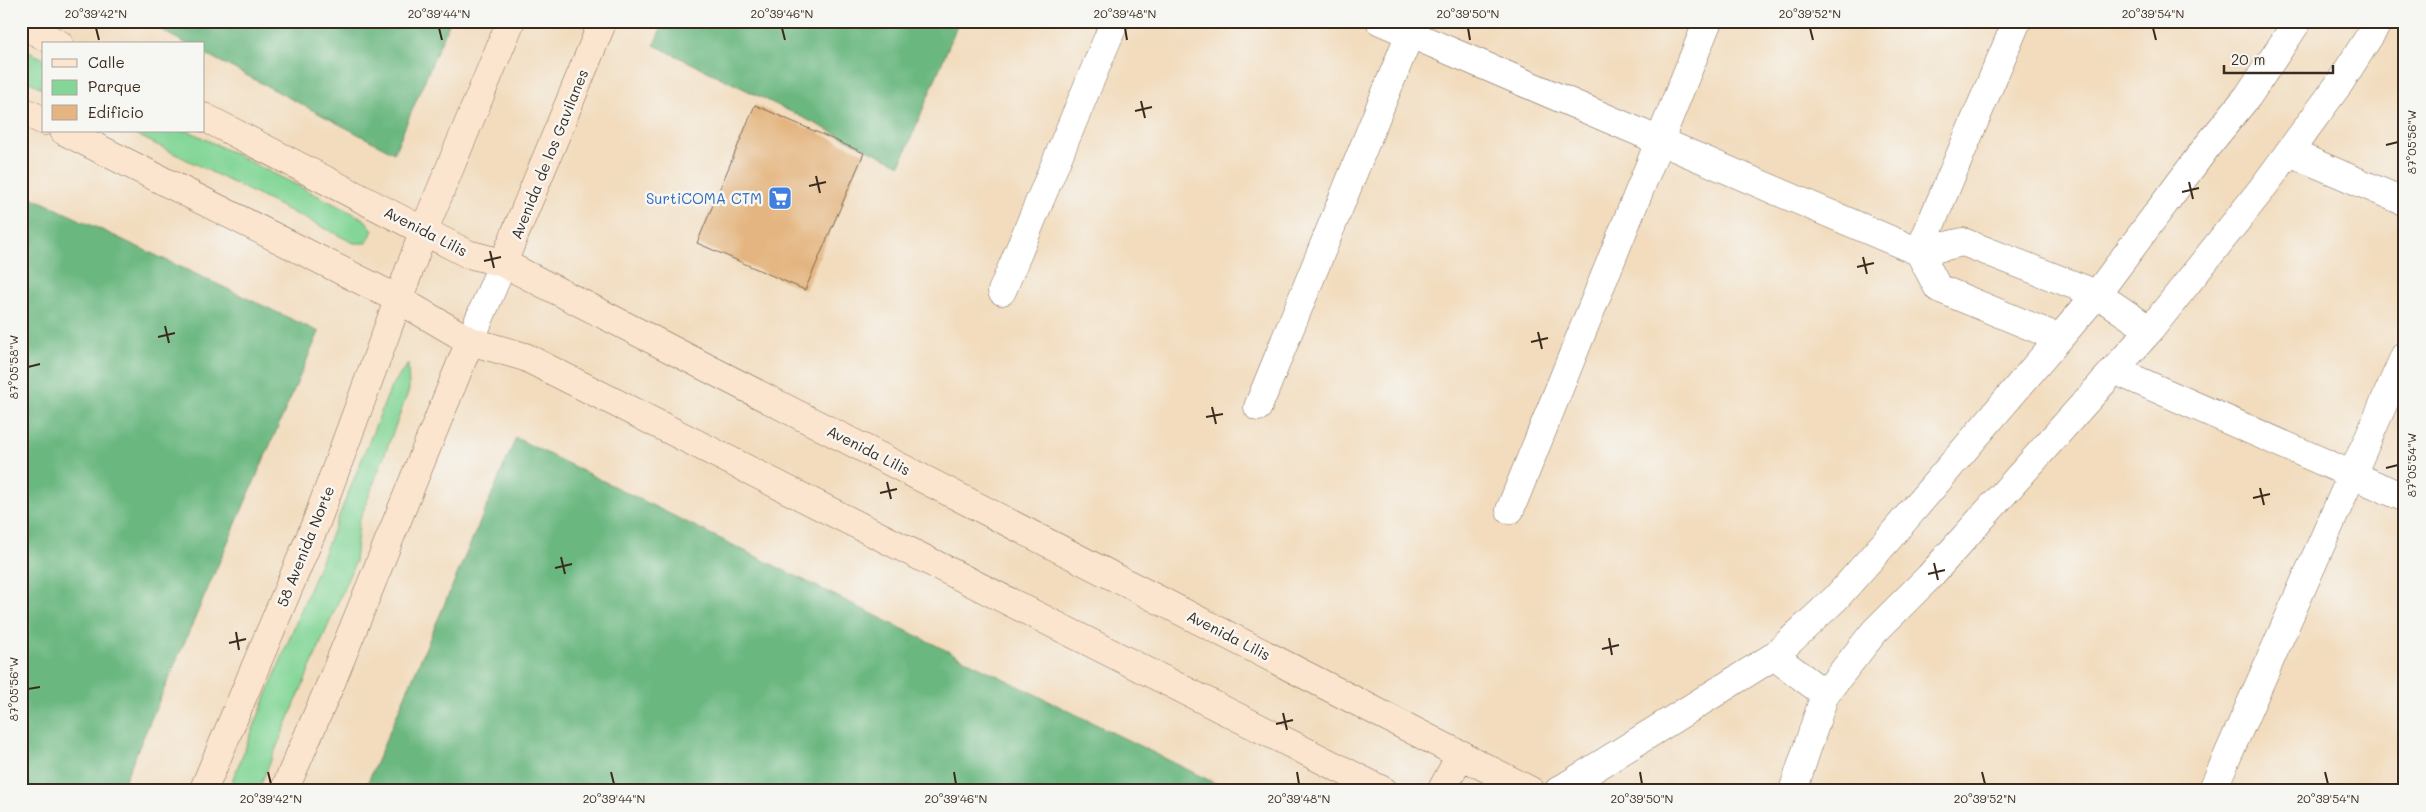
<svg xmlns="http://www.w3.org/2000/svg" width="2426" height="812" font-family="Mali,sans-serif">
  <rect width="100%" height="100%" fill="#f6f6f2"/>
  <filter id="ink" filterUnits="userSpaceOnUse"><feTurbulence type="fractalNoise" baseFrequency=".02" numOctaves="2"/><feDisplacementMap in="SourceGraphic" scale="10" xChannelSelector="R" yChannelSelector="G"/><feConvolveMatrix kernelMatrix="1 2 1 2 8 2 1 2 1" color-interpolation-filters="sRGB"/></filter>
  <filter id="wash" filterUnits="userSpaceOnUse"><feTurbulence type="fractalNoise" baseFrequency=".0096" numOctaves="4" result="noise"/><feDisplacementMap in="SourceGraphic" scale="20" xChannelSelector="R" yChannelSelector="G"/><feGaussianBlur stdDeviation="1.12" result="paint"/><feColorMatrix in="noise" values="0 0 0 0 0 0 0 0 0 0 0 0 0 0 0 0 0 1.4 0 .05"/><feComposite in="paint" operator="in"/></filter>
  <g filter="url(#wash)">
    <rect width="100%" height="100%" fill="#f2dcbd"/>
    <path fill="#83d697" stroke="#5f805a" d="M21,48L44,59V89L21,78Z
      M129,131H189L364,219L373,230L367,243H354Z
      M408,364L409,390L359,522L355,562L258,791H228L391,387Z"/>
    <path fill="#6ab780" stroke="#52704f" d="M144,21H450L394,153L204,53V44H187Z
      M664,21H959L900,165L654,45Z
      M21,192L319,332L120,791H21Z
      M516,438L1231,791H364Z"/>
    <g id="blocks">
      <path fill="#e4b580" d="M755,105L864,153L805,290L697,243Z"/>
    </g>
  </g>
  <g filter="url(#ink)">
    <use href="#blocks" fill-opacity="0" stroke="#7b6856" stroke-width="1"/>
    <g fill="none" stroke-linecap="round" stroke-linejoin="round">
      <g stroke="#7b6856" stroke-width="29">
        <path id="minor" d="M1380,21L1919,252L1963,242L2097,294L2150,330
          M2289,152L2405,202
          M1919,252L2017,21
          M1919,252L1938,288L2059,338
          M1002,291L1115,21
          M2114,370L2405,498
          M1258,407L1415,21
          M1510,510L1708,21
          M2212,791L2405,355"/>
      </g>
      <g stroke="#7b6856" stroke-width="29">
        <path id="tertiary" d="M470,341L503,263
          M1774,656L1825,694
          M1558,791L1774,656L1836,598L1890,537L2097,294L2208,145L2248,96L2298,21
          M1793,791L1825,694L1874,632L1929,577L2150,330L2261,190L2339,84L2379,21"/>
      </g>
      <g stroke="#7b6856" stroke-width="29">
        <path id="secondary" d="M21,24L59,44
          M21,110L44,121
          M204,117L468,254L503,263L1531,791
          M64,131L398,299L470,341L525,357L1384,791
          M503,263L603,21
          M203,791L316,523L424,230L511,21
          M284,791L331,683L470,341
          M1441,791L1461,754"/>
      </g>
      <use href="#minor" stroke="#fff" stroke-width="28"/>
      <use href="#tertiary" stroke="#fff" stroke-width="28"/>
      <use href="#secondary" stroke="#fbe5cf" stroke-width="28"/>
    </g>
  </g>
  <path fill="none" stroke="#3b2a1e" stroke-width="2" d="M96,28L99,40M439,28L442,40M782,28L785,40M1125,28L1127,40M1468,28L1470,40M1810,28L1813,40M2153,28L2156,40M1141,101L1145,118M1135,111L1152,107M2386,145L2398,142M816,176L820,193M2189,182L2193,199M809,186L826,182M2182,192L2199,188M490,251L494,268M1863,257L1867,274M484,261L501,257M1857,267L1874,263M165,326L169,343M1538,332L1542,349M158,337L175,333M1531,342L1548,338M28,367L40,364M1212,407L1216,424M1206,417L1223,414M2386,468L2398,465M887,482L891,499M2260,488L2264,505M880,493L897,489M2253,498L2270,494M561,557L565,574M1934,563L1938,580M555,568L572,564M1928,574L1945,570M236,632L239,650M1609,638L1612,655M229,643L246,639M1602,649L1619,645M28,689L40,687M1283,713L1287,730M1276,724L1293,720M268,772L271,784M611,772L614,784M954,772L956,784M1297,772L1299,784M1640,772L1642,784M1982,772L1985,784M2325,772L2328,784"/>
  <defs>
    <g id="supermarket-square" transform="scale(1.25)"><rect x="-9" y="-9" width="18" height="18" rx="4" fill="#3f7fe0" stroke="#f6f6f2"/><path d="M-6-5.5h2.5l.6 2H6L4.5 2H-2.5L-4.4-4H-6ZM-1.5 3.2a1.3 1.3 0 1 0 .1 0ZM3 3.2a1.3 1.3 0 1 0 .1 0Z" fill="#fff"/></g>
  </defs>
  <g fill-rule="evenodd">
    <use href="#supermarket-square" x="780" y="198"/>
  </g>
  <g text-anchor="middle" dominant-baseline="central" stroke-width="5" stroke-linejoin="round" paint-order="stroke">
    <g font-size="15" fill="#3b2a1e" stroke="#f6f6f2">
      <text transform="translate(549 154) rotate(-68)">Avenida de los Gavilanes</text>
      <text transform="translate(426 231) rotate(27)">Avenida Lilis</text>
      <text transform="translate(869 450) rotate(27)">Avenida Lilis</text>
      <text transform="translate(305 546) rotate(-68)">58 Avenida Norte</text>
      <text transform="translate(1229 635) rotate(27)">Avenida Lilis</text>
    </g>
    <g font-size="15" fill="#366cbe" stroke="#f6f6f2" text-anchor="end">
      <text x="762" y="198">SurtiCOMA CTM</text>
    </g>
  </g>
  <rect width="2426" height="812" fill="none" stroke="#f6f6f2" stroke-width="55"/>
  <rect x="42" y="42" width="162" height="90" fill="#f6f6f2" stroke="#aba49d"/>
  <rect x="52" y="59" width="25" height="8" fill="#fbe5cf" stroke="#aba49d"/>
  <text x="88" y="68" font-size="15" fill="#3b2a1e">Calle</text>
  <rect x="52" y="80" width="25" height="15" fill="#83d697" stroke="#aba49d"/>
  <text x="88" y="92" font-size="15" fill="#3b2a1e">Parque</text>
  <rect x="52" y="105" width="25" height="15" fill="#e4b580" stroke="#aba49d"/>
  <text x="88" y="118" font-size="15" fill="#3b2a1e">Edificio</text>
  <path d="M2224 65v8h109v-8" fill="none" stroke="#3b2a1e" stroke-width="2.5"/>
  <text x="2231" y="65" font-size="15" fill="#3b2a1e" stroke="#f6f6f2" stroke-width="4" paint-order="stroke">20 m</text>
  <rect x="28" y="28" width="2370" height="756" fill="none" stroke="#3b2a1e" stroke-width="2"/>
  <g font-size="12" text-anchor="middle" fill="#3b2a1e">
    <text x="96" y="18">20°39'42"N</text>
    <text x="439" y="18">20°39'44"N</text>
    <text x="782" y="18">20°39'46"N</text>
    <text x="1125" y="18">20°39'48"N</text>
    <text x="1468" y="18">20°39'50"N</text>
    <text x="1810" y="18">20°39'52"N</text>
    <text x="2153" y="18">20°39'54"N</text>
    <text transform="translate(2412 142) rotate(-90)" y="4">87°05'56"W</text>
    <text transform="translate(14 367) rotate(-90)" y="4">87°05'58"W</text>
    <text transform="translate(2412 465) rotate(-90)" y="4">87°05'54"W</text>
    <text transform="translate(14 689) rotate(-90)" y="4">87°05'56"W</text>
    <text x="271" y="803">20°39'42"N</text>
    <text x="614" y="803">20°39'44"N</text>
    <text x="956" y="803">20°39'46"N</text>
    <text x="1299" y="803">20°39'48"N</text>
    <text x="1642" y="803">20°39'50"N</text>
    <text x="1985" y="803">20°39'52"N</text>
    <text x="2328" y="803">20°39'54"N</text>
  </g>
</svg>
